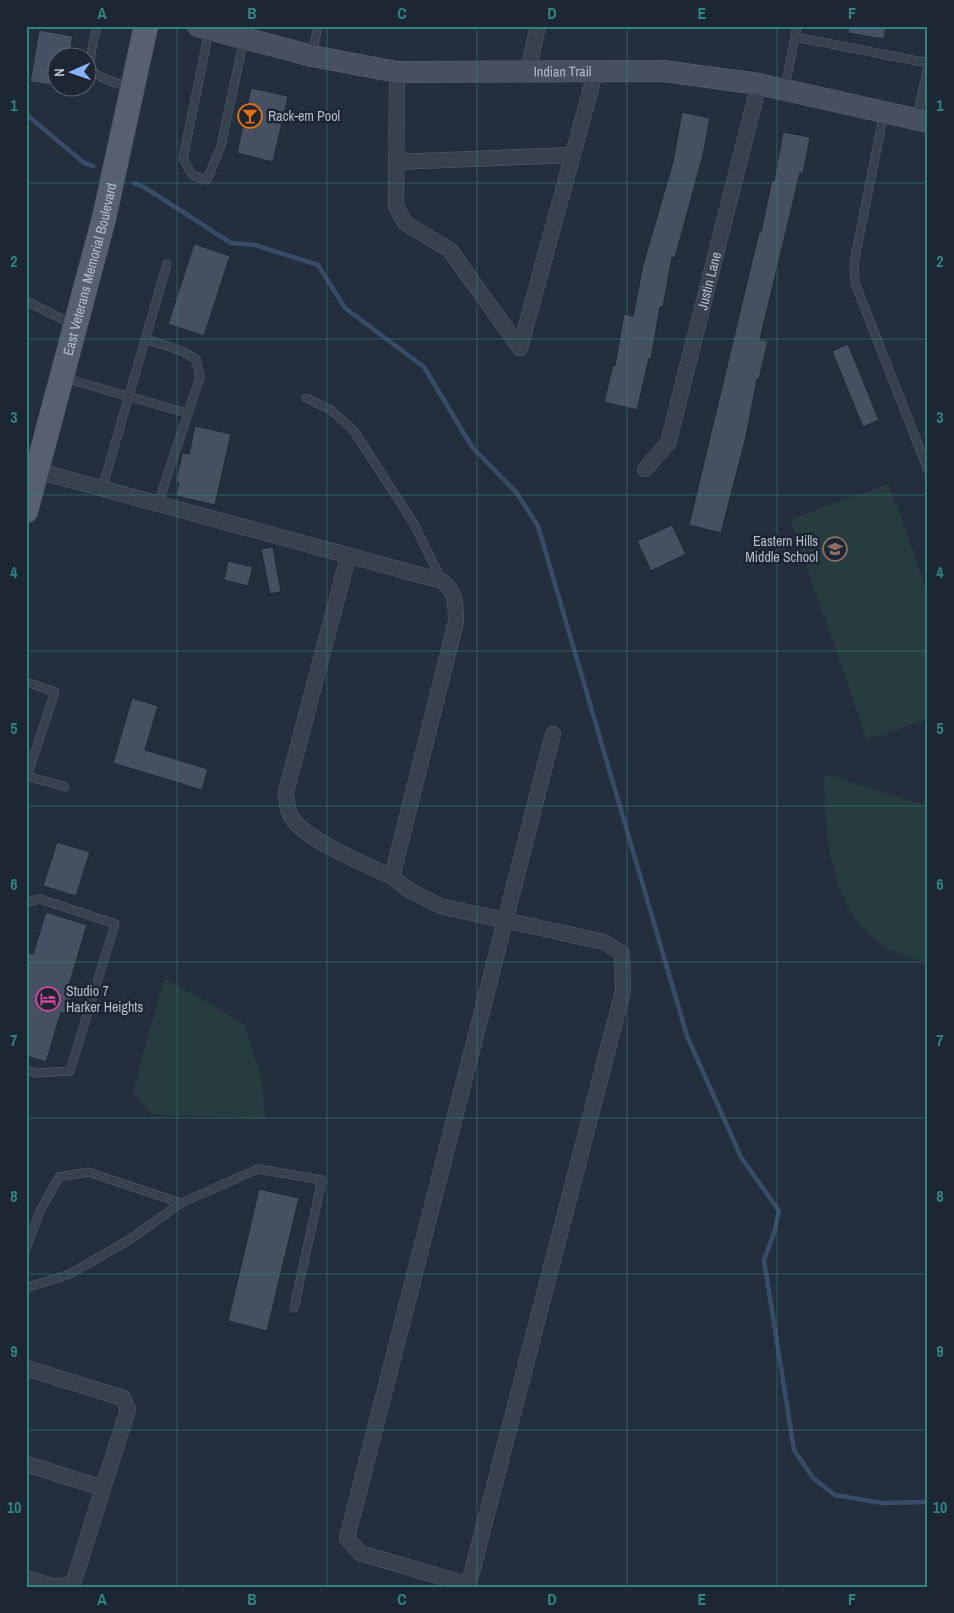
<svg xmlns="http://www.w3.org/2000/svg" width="954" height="1613" font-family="'Archivo Narrow',sans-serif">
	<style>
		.green { fill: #263c3f }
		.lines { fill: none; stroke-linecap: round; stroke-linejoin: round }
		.stream { stroke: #394c67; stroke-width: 4.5 }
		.building { fill: #455162; stroke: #1f2835 }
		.lane-casing { stroke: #565f6c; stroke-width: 9 }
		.street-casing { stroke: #565f6c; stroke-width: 16 }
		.secondary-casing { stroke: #565f6c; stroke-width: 22 }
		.primary-casing { stroke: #414a57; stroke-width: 25 }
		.lane { stroke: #38414e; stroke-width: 8 }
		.street { stroke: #38414e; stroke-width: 15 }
		.secondary { stroke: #465061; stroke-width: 21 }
		.primary { stroke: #56606e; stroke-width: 24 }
		.grid { fill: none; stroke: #308480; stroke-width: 1; stroke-opacity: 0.55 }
		.labels { text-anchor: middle; stroke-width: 5; stroke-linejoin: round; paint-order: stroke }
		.street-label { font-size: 14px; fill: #b4bcc9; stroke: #1d2633 }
		.poi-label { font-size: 14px; fill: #b4bcc9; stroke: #1d2633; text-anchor: start }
		.neatline { fill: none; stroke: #308480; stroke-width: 2 }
		.grid-label { font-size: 16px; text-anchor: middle; font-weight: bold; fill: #308480 }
	</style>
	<rect width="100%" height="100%" fill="#242f3e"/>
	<path class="green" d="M889,484L928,594V719L867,740L790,519Z
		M824,774L928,806V962C833,946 825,852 824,774Z
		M164,978L245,1024L262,1082L266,1119L151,1114L133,1091Z"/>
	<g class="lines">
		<path class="stream" d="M26,114L84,163L93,166
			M134,183L144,187L231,243L255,245L318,265L345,308L424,367L472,447L516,492L538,526L687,1036L741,1157L779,1211L774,1233L764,1260L794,1450L813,1478L835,1495L882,1503L928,1502"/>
	</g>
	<path class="building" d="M849,26H886L884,39L848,33Z
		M39,30L73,36L69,58H58V86L30,82Z
		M251,88L288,96L273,162L237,153Z
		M682,112L710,118L703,155L675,258L672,257L663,307H660L651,359L649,358L637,410L604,402L613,365L615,366L624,314L633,316L643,265L673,162Z
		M783,132L810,137L803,174L800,173L760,339L768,341L759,379H757L746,437L721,533L689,525L759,232H761L772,180L774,181Z
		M194,244L230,256L204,336L168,324Z
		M848,344L879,420L863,427L832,351Z
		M195,426L231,434L215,505L176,496L179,483L176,482L182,453L189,454Z
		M672,525L686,554L651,571L637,541Z
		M273,547L281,592L270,594L261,549Z
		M228,561L253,567L248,586L224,580Z
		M132,698L158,706L145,750L208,769L202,790L113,763Z
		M57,842L90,852L76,896L43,886Z
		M46,912L87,925L69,985L74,986L66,1014L61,1012L46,1062L26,1056V961L29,953L33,954Z
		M259,1189L299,1198L267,1331L228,1321Z"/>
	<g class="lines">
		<g class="lane-casing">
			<path id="lane" d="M97,26C87,72 82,73 130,87
				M209,31L183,158L192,175L207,180L221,146L244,39
				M795,37L928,63
				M312,54L318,26
				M785,88L797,26
				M884,113L854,263L855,283L928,470
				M917,117L928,67
				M26,301L72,324
				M146,339L182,351L196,359L200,377L158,504
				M64,378L187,413
				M306,398L331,410L354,431L414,524L442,581
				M102,489L167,264
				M26,682L55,692L26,779
				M27,776L65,787
				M26,902L40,899L115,924L70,1071L37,1073L26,1070
				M181,1203L258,1169L322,1180L294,1308
				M26,1249L41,1209L59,1177L88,1172L181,1203L129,1240L70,1274L26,1288"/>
		</g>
		<g class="street-casing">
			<g id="street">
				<path d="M397,72L396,206L405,223L450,250L520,348L596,70"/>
				<path d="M528,72L538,26"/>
				<path d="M396,162L572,155"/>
				<path id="s1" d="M645,469L668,443L759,84"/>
				<path d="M38,471L442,581C456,592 456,605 456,622L392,877L409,890L440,906L604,942L622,953L623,991L468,1587"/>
				<path d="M348,557L286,792C286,800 287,807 290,815C302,839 367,865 392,877"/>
				<path d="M26,1368L123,1398L128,1409L73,1584L55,1587L26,1578"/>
				<path d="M26,1464L103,1488"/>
				<path d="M469,1585L360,1553L347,1538L553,734"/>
			</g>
		</g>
		<g class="secondary-casing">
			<g id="secondary">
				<path id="s2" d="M198,26L312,56L397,72L663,71L759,84L928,122"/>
			</g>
		</g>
		<g class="primary-casing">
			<g id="primary">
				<path id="s3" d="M26,511L104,218L146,26"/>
			</g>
		</g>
		<use href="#lane" class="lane"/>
		<use href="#street" class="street"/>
		<use href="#secondary" class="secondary"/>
		<use href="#primary" class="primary"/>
	</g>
	<path class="grid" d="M177,26V1587M327,26V1587M477,26V1587M627,26V1587M777,26V1587M26,183H928M26,339H928M26,495H928M26,651H928M26,806H928M26,962H928M26,1118H928M26,1274H928M26,1430H928"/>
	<defs>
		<g id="bar-ring" transform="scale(1.25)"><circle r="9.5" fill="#1d2633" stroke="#e8710a" stroke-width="1.5"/><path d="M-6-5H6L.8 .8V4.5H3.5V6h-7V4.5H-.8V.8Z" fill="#e8710a"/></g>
		<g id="school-ring" transform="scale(1.25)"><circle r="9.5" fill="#1d2633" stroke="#8d6e63" stroke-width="1.5"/><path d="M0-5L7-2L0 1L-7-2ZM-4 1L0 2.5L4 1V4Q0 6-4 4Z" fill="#8d6e63"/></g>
		<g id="hotel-ring" transform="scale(1.25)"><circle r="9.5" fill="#1d2633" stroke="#d1479c" stroke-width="1.5"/><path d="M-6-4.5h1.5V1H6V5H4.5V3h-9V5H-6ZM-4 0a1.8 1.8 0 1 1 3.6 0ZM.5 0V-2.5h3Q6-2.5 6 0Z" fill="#d1479c"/></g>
	</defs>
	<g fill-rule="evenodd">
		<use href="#bar-ring" x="250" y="116"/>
		<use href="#school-ring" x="835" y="549"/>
		<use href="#hotel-ring" x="48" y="999"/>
	</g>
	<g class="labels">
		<g class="street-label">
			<text dy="5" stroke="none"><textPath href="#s2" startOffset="370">Indian Trail</textPath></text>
			<text dy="5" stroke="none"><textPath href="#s3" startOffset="250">East Veterans Memorial Boulevard</textPath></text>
			<text dy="5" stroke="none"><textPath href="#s1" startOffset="202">Justin Lane</textPath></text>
		</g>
		<g class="poi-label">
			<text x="268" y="121">Rack-em Pool</text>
			<text x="818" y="546" text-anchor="end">Eastern Hills<tspan x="818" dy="16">Middle School</tspan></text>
			<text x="66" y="996">Studio 7<tspan x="66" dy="16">Harker Heights</tspan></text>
		</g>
	</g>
	<rect width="954" height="1613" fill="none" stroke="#1d2633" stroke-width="55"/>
	<g transform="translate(72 72) rotate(268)"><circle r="24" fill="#1d2633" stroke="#59626f"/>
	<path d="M0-4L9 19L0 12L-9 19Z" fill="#8ab4f8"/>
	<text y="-8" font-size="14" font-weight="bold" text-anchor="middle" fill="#b4bcc9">N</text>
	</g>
	<rect x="28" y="28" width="898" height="1558" class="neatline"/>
	<g class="grid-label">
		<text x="102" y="19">A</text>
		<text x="252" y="19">B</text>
		<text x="402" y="19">C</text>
		<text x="552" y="19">D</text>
		<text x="702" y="19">E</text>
		<text x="852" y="19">F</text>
		<text x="14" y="111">1</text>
		<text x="940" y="111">1</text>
		<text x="14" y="267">2</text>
		<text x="940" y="267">2</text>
		<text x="14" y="423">3</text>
		<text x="940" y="423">3</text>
		<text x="14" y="578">4</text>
		<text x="940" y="578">4</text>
		<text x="14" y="734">5</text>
		<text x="940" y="734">5</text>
		<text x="14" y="890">6</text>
		<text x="940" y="890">6</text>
		<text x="14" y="1046">7</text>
		<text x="940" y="1046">7</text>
		<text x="14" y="1202">8</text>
		<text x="940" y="1202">8</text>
		<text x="14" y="1357">9</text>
		<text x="940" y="1357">9</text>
		<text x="14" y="1513">10</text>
		<text x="940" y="1513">10</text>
		<text x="102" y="1605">A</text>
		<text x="252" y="1605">B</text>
		<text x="402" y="1605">C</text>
		<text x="552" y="1605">D</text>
		<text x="702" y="1605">E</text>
		<text x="852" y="1605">F</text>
	</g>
</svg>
